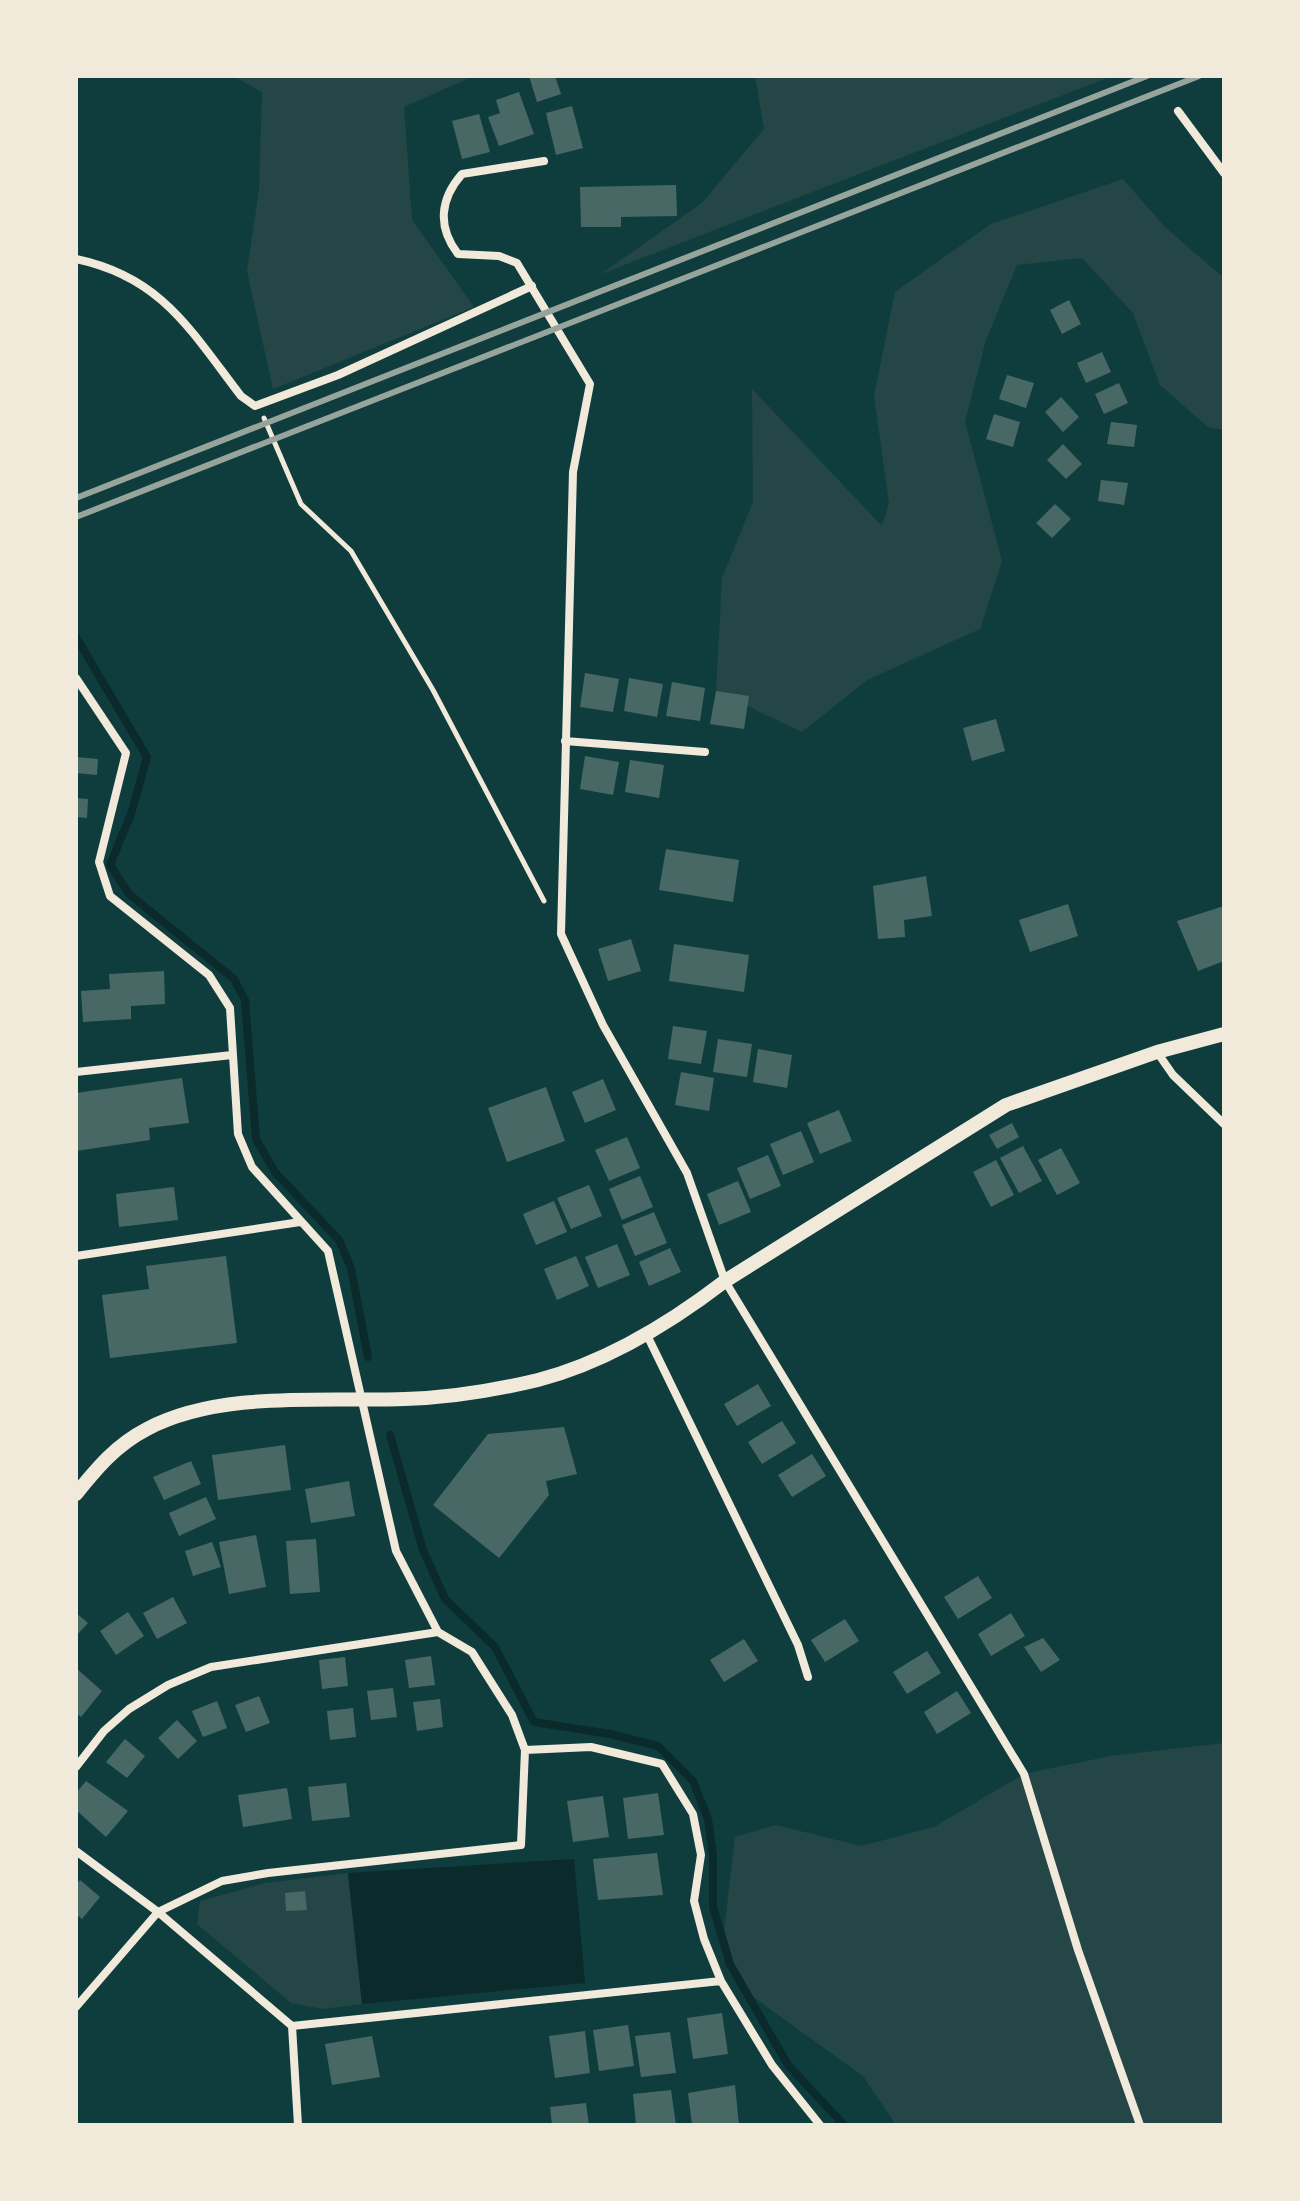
<svg xmlns="http://www.w3.org/2000/svg" width="1300" height="2201" font-family="'PT Serif',serif">
	<style>
		.green { fill: #244646 }
		.water { fill: #0a2a2b }
		.lines { fill: none; stroke-linecap: round; stroke-linejoin: round }
		.stream { stroke: #0a2a2b; stroke-width: 8 }
		.building { fill: #486865 }
		.path { stroke: #f1e9da; stroke-width: 5 }
		.minor { stroke: #f1e9da; stroke-width: 8 }
		.tertiary { stroke: #f1e9da; stroke-width: 14 }
		.rail { stroke: #97a49c; stroke-width: 6 }
	</style>
	<rect width="100%" height="100%" fill="#0f3d3e"/>
	<path class="green" d="M233,76H474L404,107L412,220L474,307L273,389L247,271L259,190L262,92Z
		M755,76H1112L601,274L702,203L764,129Z
		M1123,179L1165,227L1224,278V430L1208,427L1160,385L1133,313L1082,258L1017,265L986,340L965,422L1002,561L980,629L867,680L802,732L716,691L722,578L753,502L752,389L882,526L889,503L874,396L895,292L991,224Z
		M1224,1743V2125H896L863,2076L745,1991L723,1940L735,1837L776,1825L861,1846L934,1827L1024,1774L1110,1756Z
		M348,1873L362,2004L323,2009L291,2003L197,1924L200,1901L265,1883Z"/>
	<path class="water" d="M574,1859L585,1983L362,2004L348,1873Z"/>
	<g class="lines">
		<path class="stream" d="M76,637L147,757L131,814L110,865L129,894L234,979L245,1000L256,1139L275,1172L339,1240L351,1268L368,1357
			M390,1435L423,1550L445,1599L495,1647L534,1722L610,1734L658,1746L693,1781L708,1819L713,1855V1907L730,1964L788,2065L844,2125"/>
	</g>
	<path class="building" d="M529,76H555L561,94L537,102Z
		M519,92L534,134L499,146L488,117L500,113L496,100Z
		M572,106L583,148L556,155L546,113Z
		M479,114L490,152L462,159L452,121Z
		M676,185L677,216L621,217V227H581L580,187Z
		M1069,300L1081,324L1062,334L1050,310Z
		M1102,352L1111,372L1086,383L1077,363Z
		M1007,375L1034,383L1026,408L999,399Z
		M1119,383L1128,403L1104,414L1095,394Z
		M1061,397L1079,417L1063,432L1045,412Z
		M994,414L1020,422L1013,447L986,439Z
		M1111,422L1137,425L1134,447L1107,444Z
		M1063,444L1082,464L1066,479L1047,460Z
		M1101,480L1128,483L1124,505L1098,501Z
		M1055,504L1071,519L1052,538L1036,523Z
		M585,673L619,679L613,712L580,707Z
		M629,678L663,684L657,717L624,711Z
		M672,682L705,688L700,721L666,716Z
		M716,691L749,696L744,729L710,724Z
		M996,719L1005,751L972,761L963,728Z
		M585,756L619,762L613,795L580,789Z
		M76,757L98,759L97,775L76,773Z
		M630,760L664,765L659,798L625,792Z
		M76,798L88,799L87,818L76,817Z
		M666,849L739,860L733,902L659,890Z
		M926,876L932,916L904,920L905,937L878,939L873,886Z
		M1068,904L1078,936L1030,952L1019,920Z
		M1224,906V961L1198,971L1177,921Z
		M631,939L641,971L608,981L598,949Z
		M674,944L749,955L744,992L669,981Z
		M164,971L165,1004L131,1006V1019L83,1022L81,991L110,989L109,974Z
		M673,1026L707,1031L701,1064L668,1059Z
		M718,1039L752,1044L747,1077L713,1072Z
		M758,1049L792,1055L787,1088L753,1082Z
		M681,1072L714,1078L709,1111L675,1105Z
		M182,1078L189,1123L149,1128L150,1140L76,1151V1093Z
		M603,1079L616,1110L585,1123L572,1092Z
		M546,1087L565,1141L507,1162L488,1108Z
		M839,1110L852,1141L820,1154L807,1123Z
		M1012,1123L1019,1137L997,1149L989,1135Z
		M801,1131L814,1162L783,1175L770,1144Z
		M627,1137L640,1168L609,1181L595,1150Z
		M1023,1146L1042,1181L1019,1193L1000,1158Z
		M1061,1148L1080,1183L1057,1195L1038,1160Z
		M768,1155L781,1186L750,1199L737,1168Z
		M996,1160L1014,1195L991,1207L973,1172Z
		M640,1176L653,1207L622,1220L609,1189Z
		M738,1181L751,1212L719,1225L707,1194Z
		M589,1185L602,1216L571,1229L557,1198Z
		M174,1187L178,1220L119,1227L116,1194Z
		M554,1201L567,1232L536,1245L523,1214Z
		M654,1212L667,1243L635,1256L622,1225Z
		M617,1244L630,1275L598,1288L585,1257Z
		M670,1248L681,1272L649,1286L639,1262Z
		M226,1256L237,1343L110,1358L102,1295L149,1289L146,1266Z
		M576,1256L589,1286L557,1300L544,1269Z
		M758,1384L771,1406L737,1426L724,1404Z
		M782,1421L796,1443L762,1464L748,1442Z
		M564,1427L577,1474L546,1481L549,1495L499,1558L433,1505L488,1434Z
		M285,1445L291,1490L218,1500L212,1455Z
		M812,1454L826,1476L792,1497L778,1475Z
		M191,1461L201,1484L164,1500L153,1477Z
		M349,1481L355,1516L311,1523L305,1489Z
		M206,1497L216,1519L179,1536L169,1513Z
		M256,1535L266,1587L229,1594L219,1542Z
		M316,1539L320,1592L290,1594L286,1541Z
		M212,1542L221,1567L193,1576L185,1551Z
		M978,1576L992,1598L958,1619L944,1597Z
		M173,1597L187,1623L157,1639L143,1613Z
		M128,1612L144,1636L116,1655L100,1631Z
		M76,1613L88,1623L76,1636Z
		M1011,1613L1025,1636L991,1656L978,1634Z
		M845,1619L859,1641L825,1662L811,1640Z
		M1043,1638L1060,1660L1041,1672L1024,1647Z
		M744,1639L758,1661L724,1682L710,1660Z
		M927,1651L941,1673L907,1694L893,1672Z
		M431,1656L435,1685L409,1688L405,1660Z
		M345,1657L348,1686L322,1689L319,1660Z
		M76,1668L102,1691L81,1717L76,1713Z
		M393,1688L397,1717L371,1720L367,1691Z
		M957,1691L971,1713L937,1734L924,1712Z
		M259,1696L270,1723L246,1732L235,1705Z
		M440,1699L443,1727L417,1731L413,1702Z
		M217,1701L227,1728L203,1737L192,1711Z
		M353,1708L356,1737L330,1740L327,1711Z
		M177,1720L197,1741L178,1759L158,1738Z
		M125,1739L145,1756L127,1778L106,1762Z
		M86,1781L128,1811L106,1837L76,1810V1793Z
		M346,1783L350,1817L312,1821L308,1787Z
		M287,1788L292,1819L243,1827L238,1795Z
		M658,1793L664,1835L628,1839L623,1798Z
		M603,1796L609,1837L573,1842L567,1801Z
		M657,1853L663,1895L598,1900L593,1859Z
		M80,1880L100,1897L82,1919L76,1914V1885Z
		M305,1891L307,1910L286,1911L285,1893Z
		M722,2013L728,2054L693,2059L687,2018Z
		M628,2025L634,2066L599,2071L593,2030Z
		M585,2031L590,2073L555,2078L549,2036Z
		M670,2032L676,2073L641,2077L635,2036Z
		M372,2036L380,2077L332,2085L325,2044Z
		M735,2085L739,2125H692L688,2093Z
		M671,2090L676,2125H636L633,2094Z
		M586,2103L589,2125H552L550,2107Z"/>
	<g class="lines">
		<path class="path" d="M264,418L301,504L351,551L433,690L544,901"/>
		<path class="minor" d="M1178,111L1224,173
			M544,161L462,174C440,199 437,227 458,254L499,256L517,263L590,384L573,472L561,934L603,1025L687,1173L725,1281L1024,1774L1078,1950L1140,2125
			M76,259C162,277 191,331 241,396L255,406L338,375L532,286
			M76,678L126,753L99,862L110,896L209,975L230,1008L238,1134L252,1167L328,1251L396,1551L438,1632L472,1652L512,1715L525,1750L521,1845L268,1873L222,1881L158,1912L76,2007
			M565,741L705,752
			M1157,1052L1173,1075L1224,1124
			M76,1072L232,1055
			M76,1256L300,1222
			M646,1333L798,1645L808,1677
			M525,1750L591,1747L662,1764L693,1814L701,1855L694,1901L704,1939L721,1981L772,2065L820,2125
			M76,1767L104,1731L129,1709L168,1685L211,1667L438,1632
			M76,1851L158,1912L292,2026L298,2125
			M292,2026L721,1981"/>
		<path class="tertiary" d="M76,1494C97,1468 116,1445 147,1429C220,1390 325,1402 405,1399C448,1398 496,1390 538,1380C607,1362 669,1324 725,1281L1006,1105L1157,1052L1224,1034"/>
		<path class="rail" d="M76,498L1147,76
			M76,517L1199,76"/>
	</g>
	<rect width="1300" height="2201" fill="none" stroke="#f1e9da" stroke-width="156"/>
</svg>
